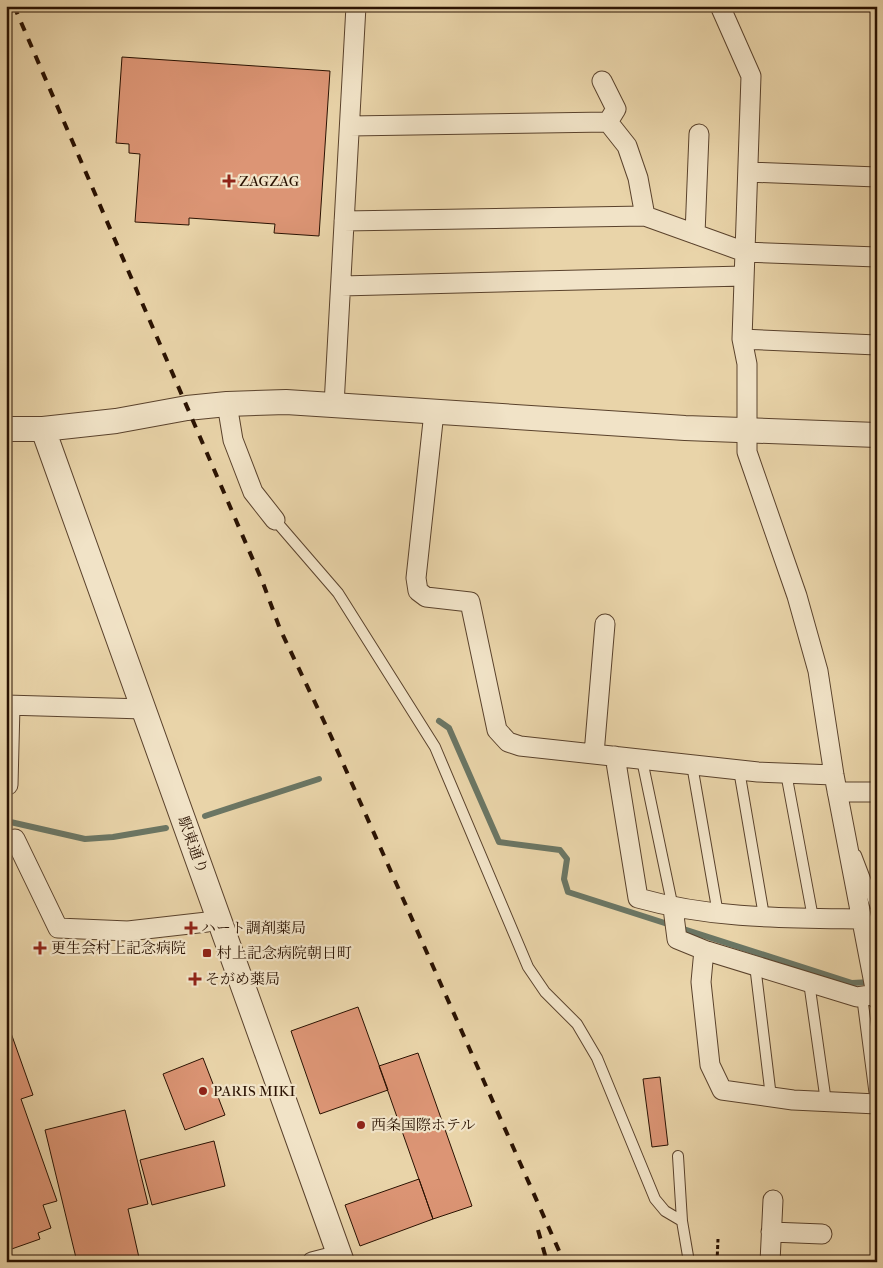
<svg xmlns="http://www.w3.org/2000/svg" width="883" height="1268" font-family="'IM FELL French Canon','Noto Serif JP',serif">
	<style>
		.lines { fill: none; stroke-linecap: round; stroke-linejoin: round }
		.stream { stroke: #6b7664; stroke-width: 6 }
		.building { fill: #dc9575; stroke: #2a1202 }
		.service-casing { stroke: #5a422c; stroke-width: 12 }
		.minor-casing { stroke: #5a422c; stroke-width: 21 }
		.tertiary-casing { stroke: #5a422c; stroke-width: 26 }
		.path { stroke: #2a1202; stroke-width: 3; stroke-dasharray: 4 2.5; stroke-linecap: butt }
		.service { stroke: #f1e3c7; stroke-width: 10 }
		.minor { stroke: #f1e3c7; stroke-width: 19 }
		.tertiary { stroke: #f1e3c7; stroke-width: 24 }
		.rail { stroke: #2a1202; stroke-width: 4; stroke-dasharray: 9 9; stroke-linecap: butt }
		.poi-dot { fill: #8f2418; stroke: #f1e3c7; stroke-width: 2 }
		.labels { text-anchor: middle; stroke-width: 4.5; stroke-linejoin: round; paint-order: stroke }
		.poi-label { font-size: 15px; fill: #2a1202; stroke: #f1e3c7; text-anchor: start }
		.street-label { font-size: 15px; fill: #2a1202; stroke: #f1e3c7 }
	</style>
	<rect width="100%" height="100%" fill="#e9d4a9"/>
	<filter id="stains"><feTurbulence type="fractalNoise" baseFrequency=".004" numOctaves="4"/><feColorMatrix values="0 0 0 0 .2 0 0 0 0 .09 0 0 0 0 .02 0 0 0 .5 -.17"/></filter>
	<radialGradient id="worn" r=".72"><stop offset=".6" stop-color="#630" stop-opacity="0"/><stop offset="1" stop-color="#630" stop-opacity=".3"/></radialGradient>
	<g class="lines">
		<path class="stream" d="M439,721L449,728L499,842L560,850L567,859L564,879L568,892L852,983L871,982
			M205,816L319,779
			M6,821L85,839L113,837L166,828"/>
	</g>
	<path class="building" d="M122,57L330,71L319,236L274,233L275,224L189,218V225L135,222L140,154L129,153V144L116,143Z
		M358,1007L388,1090L320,1114L291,1031Z
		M6,1019L33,1095L21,1099L57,1201L43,1205L51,1228L38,1233L40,1239L6,1251Z
		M418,1053L472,1206L433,1219L379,1066Z
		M203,1058L225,1115L185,1130L163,1074Z
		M660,1077L668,1145L652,1147L643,1079Z
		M125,1110L148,1204L128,1209L140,1262H77L45,1130Z
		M214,1141L225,1186L152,1205L140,1160Z
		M419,1179L433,1219L360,1246L345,1205Z"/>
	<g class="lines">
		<g class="service-casing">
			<path id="service" d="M275,520L338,593L435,747L528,967L545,992L577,1024L597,1058L655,1199L665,1211L682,1221
				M642,760L673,908
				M692,765L718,914
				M739,770L764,916
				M786,773L813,918
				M856,855L877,910
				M755,965L771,1097
				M809,982L826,1102
				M862,996L876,1104
				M678,1156L682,1221L689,1262"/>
		</g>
		<g class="minor-casing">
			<path id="minor" d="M720,6L751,76L742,339L747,364V452L797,596L818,671L834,775L877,999
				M602,81L616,109L608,122L627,146L638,178L645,216
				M350,126L608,122
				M748,172L877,177
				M344,221L645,216L745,252L877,257
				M695,234L699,134
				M341,286L744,276
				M742,339L877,345
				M227,404L233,440L253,492L275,520
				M334,405L356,6
				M434,412L416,578L418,591L426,597L470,602L497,730L508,742L520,746L758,772L834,775
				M6,705L144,709
				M594,754L605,624
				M615,756L638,898C712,919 785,918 862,919
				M8,785L10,706
				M837,792H877
				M15,839L58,928L128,931L207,922L218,917
				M673,908L677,939L704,950L857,997L877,994
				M704,950L701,982L710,1065L722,1090L793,1100L877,1104
				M771,1232L822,1234
				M312,1262L339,1255
				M770,1262L773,1200"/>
		</g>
		<g class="tertiary-casing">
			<path id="tertiary" d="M6,429H43L116,421L187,408L227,404L286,402L685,428L877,435
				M43,429L342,1262"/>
		</g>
		<path class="path" d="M717,1262L718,1239"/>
		<use href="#service" class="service"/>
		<use href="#minor" class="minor"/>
		<use href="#tertiary" class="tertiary"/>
		<path class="rail" d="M14,6L263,583L280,629L330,734L564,1262
			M538,1230L547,1262"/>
	</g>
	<g class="poi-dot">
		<path d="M226.5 173.5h5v5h5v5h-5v5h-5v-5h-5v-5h5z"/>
		<path d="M188.5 920.5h5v5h5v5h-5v5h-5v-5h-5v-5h5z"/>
		<path d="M37.5 940.5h5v5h5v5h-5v5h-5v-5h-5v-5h5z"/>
		<rect x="202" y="948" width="10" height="10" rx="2.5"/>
		<path d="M192.5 971.5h5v5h5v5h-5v5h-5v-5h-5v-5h5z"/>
		<circle cx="203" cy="1091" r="5"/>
		<circle cx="361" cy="1125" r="5"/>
	</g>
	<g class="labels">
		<g class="poi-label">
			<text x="239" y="186">ZAGZAG</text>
			<text x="201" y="933">ハート調剤薬局</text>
			<text x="51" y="953">更生会村上記念病院</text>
			<text x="217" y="958">村上記念病院朝日町</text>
			<text x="205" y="984">そがめ薬局</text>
			<text x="213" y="1096">PARIS MIKI</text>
			<text x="371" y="1130">西条国際ホテル</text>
		</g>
		<g class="street-label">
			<text transform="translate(193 845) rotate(70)" y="5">駅東通り</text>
		</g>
	</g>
	<rect width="883" height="1268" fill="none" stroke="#e9d4a9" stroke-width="25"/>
	<rect x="8" y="8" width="868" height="1253" fill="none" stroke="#2a1202" stroke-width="2.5"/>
	<rect x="12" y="12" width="858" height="1243" fill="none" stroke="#2a1202"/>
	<rect width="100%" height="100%" filter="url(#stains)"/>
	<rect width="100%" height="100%" fill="url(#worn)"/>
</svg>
